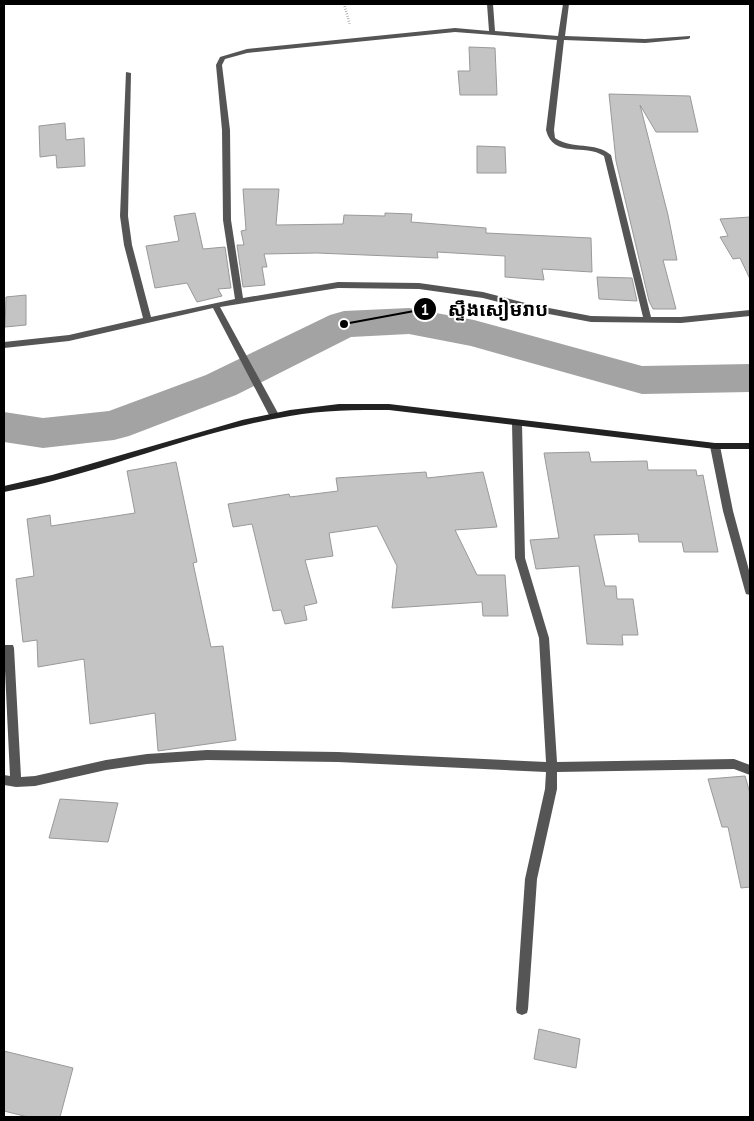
<svg xmlns="http://www.w3.org/2000/svg" width="754" height="1121" font-family="'PT Sans','Noto Sans Khmer',sans-serif">
	<style>
		.lines { fill: none; stroke-linecap: round; stroke-linejoin: round }
		.river { fill: #a3a3a3; fill-rule: evenodd }
		.building { fill: #c4c4c4; stroke: #999 }
		.path { stroke: #777; stroke-width: 2.5; stroke-dasharray: 0.5 2; stroke-linecap: butt }
		.street { fill: #555; fill-rule: evenodd }
		.secondary { fill: #222; fill-rule: evenodd }
		.leader { fill: none; stroke: #000; stroke-width: 2 }
		.callout-dot { fill: #000; stroke: #fff; stroke-width: 2 }
		.mark-label { font-size: 15px; text-anchor: middle; font-weight: bold; fill: #fff }
		.callout-label { font-size: 19px; text-anchor: middle; font-weight: bold; fill: #000; stroke: #fff; stroke-width: 4; stroke-linejoin: round; paint-order: stroke }
	</style>
	<rect width="100%" height="100%" fill="#fff"/>
	<g class="lines">
		<path class="river" d="M409,308L474,320L642,366L750,364V392L642,394L471,346L409,334L351,337L236,395L129,436L114,440L43,448L4,442V412L43,418L109,411L206,375L330,315L344,311Z"/>
	</g>
	<path class="building" d="M469,47L495,48L497,95H460L458,71H470Z
		M609,94L690,96L698,132H656L640,105L668,215L677,260H663L676,309H653L649,301L616,161Z
		M65,123L66,140L84,138L85,166L57,168L56,155L40,157L39,126Z
		M477,146L505,147L506,173H477Z
		M243,189H279L276,225L343,224L344,215L385,216V213L412,214L411,222L486,228V233L591,238L592,272L542,269L544,280L505,277V256L437,252L438,258L317,253L264,254L267,267H262L265,285L243,287L237,245H244L241,231L246,230Z
		M195,213L203,249L225,247L231,288L218,289L222,296L197,302L187,283L155,288L146,246L179,241L174,216Z
		M750,217V279L740,258L733,259L720,237L728,236L720,219Z
		M597,277L632,278L637,301L599,299Z
		M26,295V325L5,327L6,297Z
		M589,452L591,462L647,461L648,470H696L697,476L703,475L718,552H684L682,542H639L638,534L594,535L605,586H616L617,599H633L638,635H622L623,645L587,644L579,566L536,569L530,540L559,538L544,453Z
		M176,462L197,562L193,563L211,647L223,646L236,740L158,751L155,713L90,724L84,659L38,667L37,640L23,642L16,579L34,576L27,519L50,515L51,526L135,513L127,471Z
		M426,472L427,478L483,472L497,527L455,530L477,575H505L508,616H483L482,602L392,608L397,566L377,526L329,533L333,556L305,560L317,603L304,606L307,620L285,624L281,610L273,611L252,524L233,527L228,504L289,494L290,497L338,491L336,478Z
		M745,776L750,793V887L741,888L728,827H722L708,779Z
		M60,799L118,803L108,842L49,838Z
		M539,1029L580,1039L576,1068L534,1059Z
		M4,1051L73,1068L60,1117H28L4,1111Z"/>
	<g class="lines">
		<path class="path" d="M344,4L350,25"/>
		<path class="street" d="M487,4H493L495,31L558,36L563,4H569L565,36L645,39L690,36V38L688,39L645,43L564,40L554,130L555,138C572,150 595,141 611,155L651,317H681L750,310V316L681,323L591,322L533,311L483,298L419,289L338,288L220,307L279,415L274,418L269,415L213,308L69,341L4,348V342L69,335L143,318L124,245L120,216L126,72L131,73L128,216L132,245L151,317L235,299L223,220L222,130L216,65L220,57L247,49L455,28L489,31ZM455,32L557,40L546,130C553,159 585,143 604,156L643,317L591,316L533,305L483,292L419,283L338,282L243,298L231,220L230,130L222,65L225,59L247,53Z
			M517,420L522,423L525,558L549,638L557,762L734,759L750,765V775L734,769L557,772V789L537,879L528,1009L527,1013L522,1015L517,1013L516,1009L525,879L545,789L546,772L338,762L207,760L147,764L106,770L35,786L16,787L4,785V775L10,776L4,649L5,645H13L14,648L21,777L35,776L106,760L147,754L207,750L338,752L546,762L539,638L515,558L512,423Z
			M715,443L720,446L733,511L750,574V595L746,594L745,591L723,511L710,446Z"/>
		<path class="secondary" d="M339,404H389L715,443H750V449H715L389,410C356,410 323,410 290,416C192,432 101,474 4,492V486L52,475L242,420L290,410Z"/>
	</g>
	<path class="leader" d="M344 324L425 309"/>
	<g class="callout-dot">
		<circle cx="344" cy="324" r="5"/>
		<circle cx="425" cy="309" r="12"/>
	</g>
	<g class="mark-label">
		<text x="425" y="315">1</text>
	</g>
	<g class="callout-label">
		<text x="498" y="316">ស្ទឹងសៀមរាប</text>
	</g>
	<rect width="754" height="1121" fill="none" stroke="#000000" stroke-width="10"/>
</svg>
